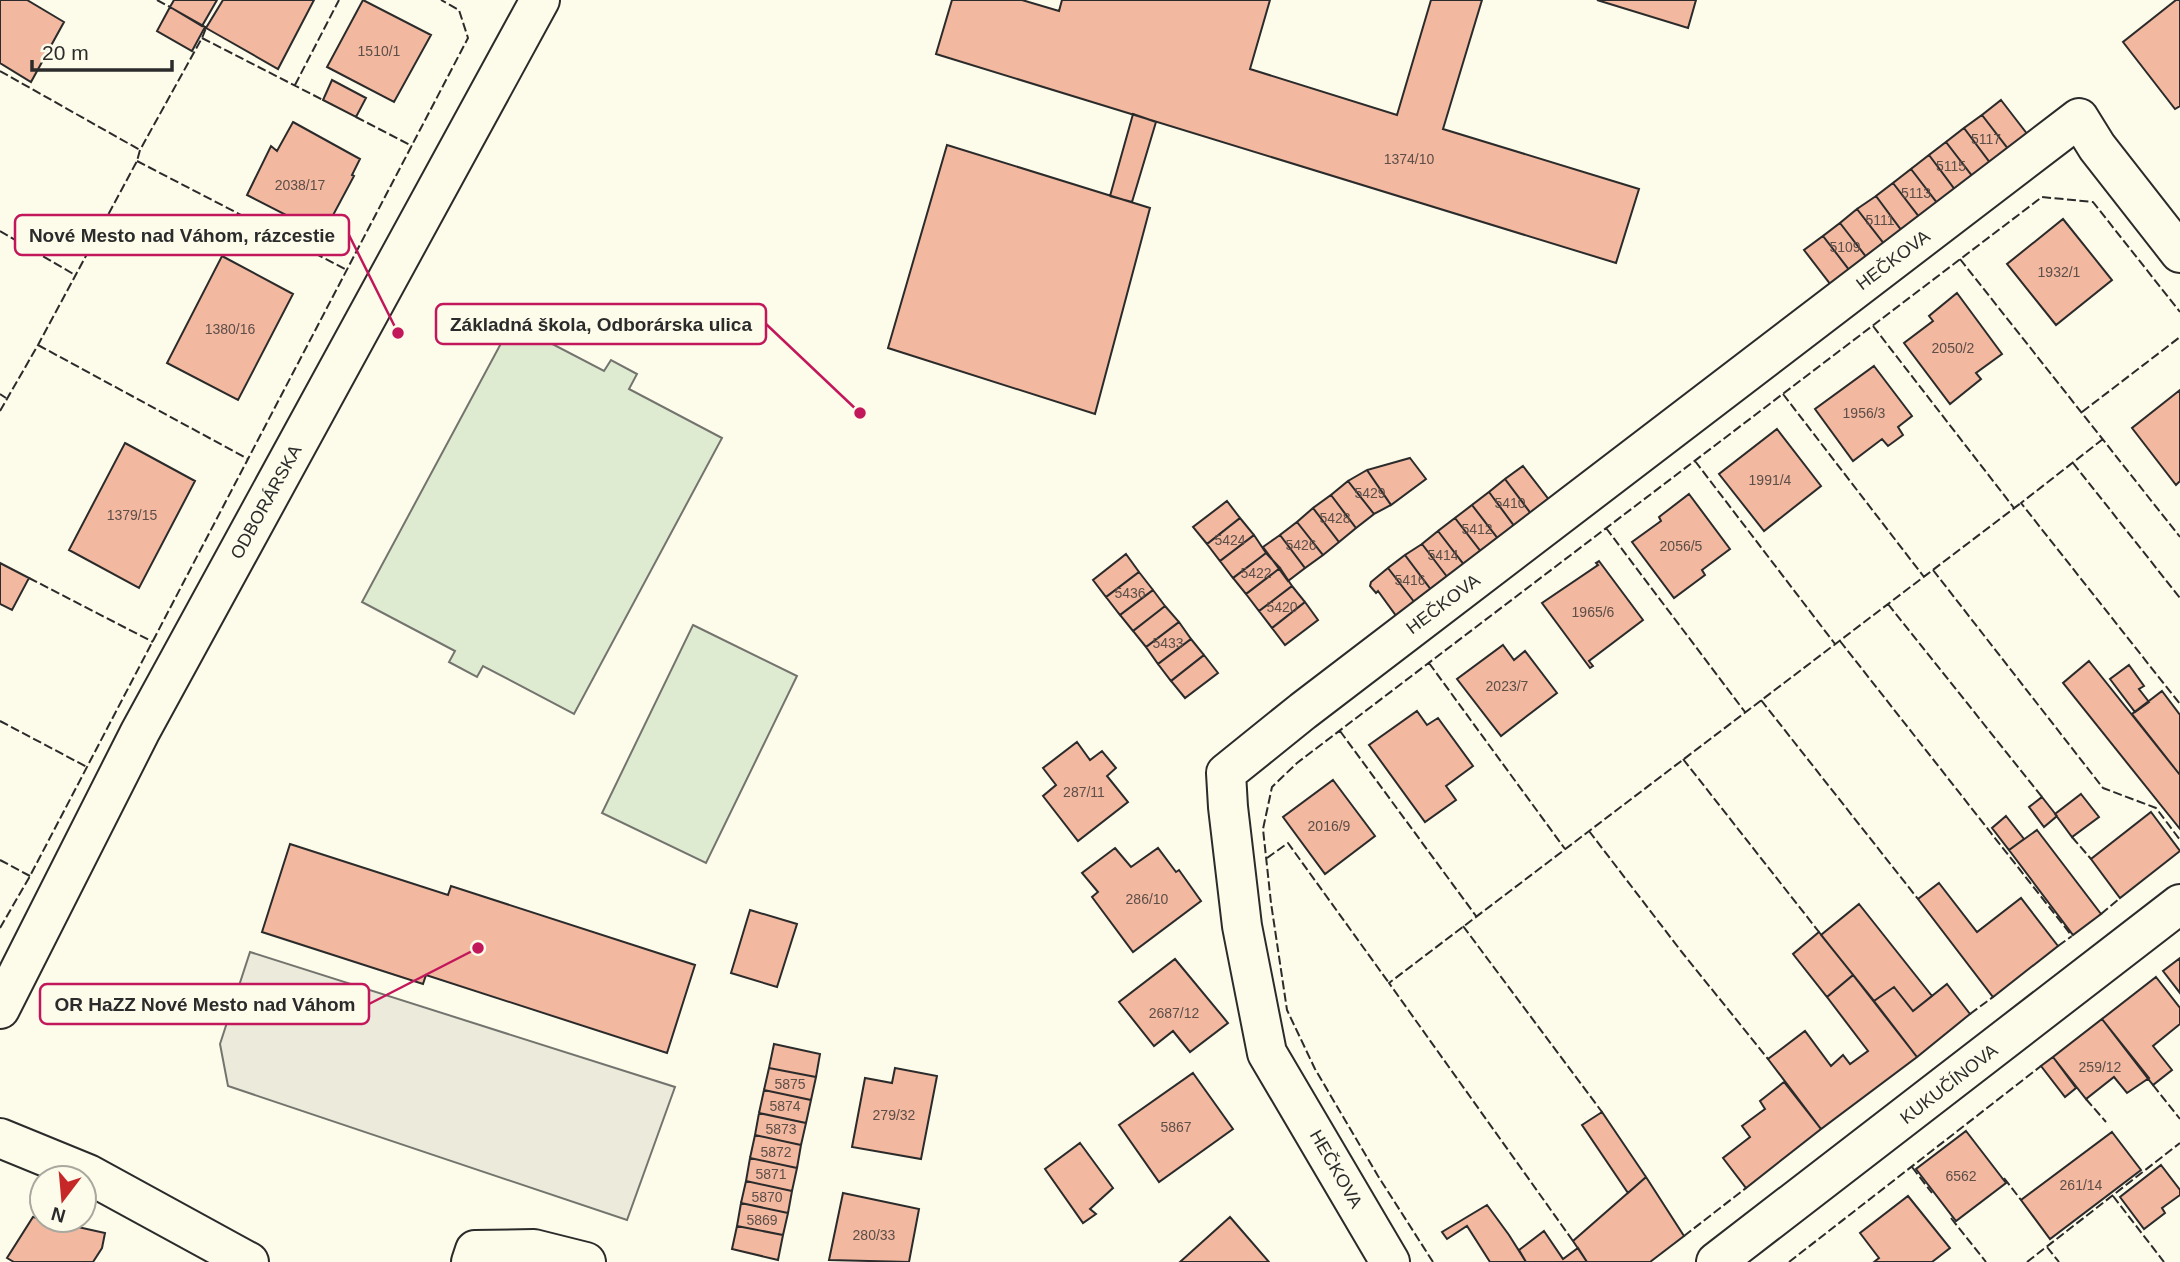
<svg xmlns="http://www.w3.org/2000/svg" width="2180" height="1262" font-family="Arial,sans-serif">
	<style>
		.green { fill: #deebd1; stroke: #74746e; stroke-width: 2 }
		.parking { fill: #eceadb; stroke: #74746e; stroke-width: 2 }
		.building { fill: #f2b8a0; stroke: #2b2b2b; stroke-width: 2 }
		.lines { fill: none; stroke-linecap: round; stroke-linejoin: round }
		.minor-casing { stroke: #2b2b2b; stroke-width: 42 }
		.major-casing { stroke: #2b2b2b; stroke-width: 42 }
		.minor { stroke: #fdfbea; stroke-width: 38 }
		.major { stroke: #fdfbea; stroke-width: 38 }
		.fence { stroke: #2b2b2b; stroke-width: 2; stroke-dasharray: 9 3.5; stroke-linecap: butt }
		.labels { text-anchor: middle; stroke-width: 5; stroke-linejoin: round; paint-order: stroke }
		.number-label { font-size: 14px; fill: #5d4e48 }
		.street-label { font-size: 18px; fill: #2b2b2b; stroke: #fdfbea }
		.leader { fill: none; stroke: #c2185b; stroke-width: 2.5 }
		.callout-dot { fill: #c2185b; stroke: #fdfbea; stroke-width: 2.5 }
		.callout { fill: #fdfbea; stroke: #c2185b; stroke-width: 2.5 }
		.callout-label { font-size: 19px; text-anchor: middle; font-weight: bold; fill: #2b2b2b }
	</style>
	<rect width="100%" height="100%" fill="#fdfbea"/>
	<path class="green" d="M512,323L604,371L611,360L637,374L629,389L722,438L574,714L483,666L477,677L449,662L455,651L362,602Z
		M693,625L797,676L706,863L602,813Z"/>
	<path class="parking" d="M250,952L675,1087L627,1220L228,1086L220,1044Z"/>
	<path class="building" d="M0,0H27L64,22L31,82L0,63Z
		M174,0H217L202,26L170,7Z
		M223,0H314L278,69L206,28Z
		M363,0L431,35L394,102L327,67Z
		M952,0H1022L1059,11L1062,0H1270L1250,69L1397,115L1431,0H1482L1443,129L1639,189L1616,263L936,54Z
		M1597,0H1696L1688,28Z
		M2176,0H2180V106L2175,109L2123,42Z
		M170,7L205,27L192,51L157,31Z
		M332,80L366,98L356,117L323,100Z
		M2001,100L2028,135L2009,150L1982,115Z
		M1133,114L1156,122L1132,202L1110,196Z
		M1982,115L2009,150L1991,164L1964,128Z
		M293,122L360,159L352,175L354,176L323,234L247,195L271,146L277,151Z
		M1964,128L1991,164L1973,177L1946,142Z
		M1946,142L1973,177L1956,191L1929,155Z
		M947,145L1150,208L1095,414L888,348Z
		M1929,155L1956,191L1938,204L1911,169Z
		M1911,169L1938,204L1920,218L1893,183Z
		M1893,183L1920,218L1902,231L1876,196Z
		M1876,196L1902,231L1885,245L1857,209Z
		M1857,209L1885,245L1867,258L1840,223Z
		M2063,219L2112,280L2056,325L2007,264Z
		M1840,223L1867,258L1850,271L1823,236Z
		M1823,236L1850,271L1831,285L1804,250Z
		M222,256L293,294L238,400L167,363Z
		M1957,293L2002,354L1976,373L1981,379L1950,404L1904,343L1933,321L1929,316Z
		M1874,366L1912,416L1898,427L1903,435L1888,446L1882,439L1853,461L1815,409Z
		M2180,390V481L2176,485L2132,428Z
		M1777,429L1821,486L1764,531L1719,474Z
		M125,443L195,481L139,588L69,550Z
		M1410,458L1426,479L1391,505L1367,470Z
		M1523,466L1550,501L1532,515L1505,479Z
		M1367,470L1391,505L1374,514L1348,481Z
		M1505,479L1532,515L1515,527L1489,492Z
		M1348,481L1374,514L1356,528L1331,495Z
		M1489,492L1515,527L1499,540L1472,505Z
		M1689,494L1730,549L1702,570L1705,575L1674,598L1632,542L1661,521L1659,517Z
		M1331,495L1356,528L1339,542L1313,508Z
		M1227,501L1240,518L1207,544L1193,527Z
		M1472,505L1499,540L1482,553L1455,518Z
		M1313,508L1339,542L1323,555L1297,522Z
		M1240,518L1254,535L1220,561L1207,544Z
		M1455,518L1482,553L1465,566L1438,531Z
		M1297,522L1323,555L1305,568L1280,535Z
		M1438,531L1465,566L1448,578L1422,544Z
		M1254,535L1266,553L1233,578L1220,561Z
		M1280,535L1305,568L1288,581L1263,547Z
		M1422,544L1448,578L1432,591L1405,555Z
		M1266,553L1280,568L1246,594L1233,578Z
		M1126,554L1139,572L1106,597L1093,580Z
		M1405,555L1432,591L1415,603L1388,568Z
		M1599,561L1643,620L1589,661L1593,666L1590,668L1542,603L1598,565L1596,563Z
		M0,563L29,578L12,610L0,604Z
		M1280,568L1292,586L1259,611L1246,594Z
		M1388,568L1415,603L1397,617L1378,591L1376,593L1370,586L1371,582Z
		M1139,572L1153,590L1120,615L1106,597Z
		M1292,586L1305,602L1272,628L1259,611Z
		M1153,590L1165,606L1133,631L1120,615Z
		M1305,602L1318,620L1285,645L1272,628Z
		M1165,606L1179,622L1146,647L1133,631Z
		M1179,622L1191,639L1158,664L1146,647Z
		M1191,639L1204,655L1171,681L1158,664Z
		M1503,645L1514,660L1525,651L1557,693L1501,736L1457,679Z
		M1204,655L1218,673L1185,698L1171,681Z
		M2089,661L2180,775V829L2063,683Z
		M2129,665L2144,686L2139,689L2149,702L2135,712L2110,679Z
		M2162,691L2180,715V775L2132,714Z
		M1417,711L1427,725L1438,718L1473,766L1446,786L1456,800L1425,822L1369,745Z
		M1077,742L1090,760L1102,751L1116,768L1107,776L1128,802L1078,841L1043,796L1056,785L1043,768Z
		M1333,780L1375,836L1325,874L1283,817Z
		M2081,794L2099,817L2072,837L2055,814Z
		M2042,797L2057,816L2044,827L2029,807Z
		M2151,812L2180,851L2120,898L2091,859Z
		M2006,816L2024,839L2009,850L1992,828Z
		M2037,830L2101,914L2073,935L2009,850Z
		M290,844L448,895L451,886L695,965L667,1053L426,975L423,984L262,932Z
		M1115,848L1131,867L1158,848L1176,872L1179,870L1201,901L1133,952L1092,897L1098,892L1082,873Z
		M1939,883L1977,932L2021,898L2058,946L1993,997L1918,899Z
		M1859,904L1932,996L1913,1011L1894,987L1874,1001L1821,935Z
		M750,910L797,924L777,987L731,973Z
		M1819,932L1853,975L1827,997L1793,954Z
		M2180,958V993L2163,971Z
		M1175,959L1228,1023L1190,1052L1173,1031L1154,1046L1119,1002Z
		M1853,975L1917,1057L1821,1129L1768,1059L1805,1031L1831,1066L1843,1055L1850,1064L1868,1051L1827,997Z
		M2156,977L2180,1008V1024L2153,1046L2172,1070L2153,1085L2102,1019Z
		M1947,984L1970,1014L1917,1057L1874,1001L1894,987L1913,1011Z
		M2102,1019L2149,1078L2127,1093L2114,1077L2086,1099L2053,1057Z
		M774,1044L820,1054L816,1077L769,1068Z
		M2053,1057L2076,1088L2065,1097L2041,1066Z
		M769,1068L816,1077L811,1100L764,1090Z
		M895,1068L937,1076L921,1159L852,1147L865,1078L892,1083Z
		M1193,1073L1233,1129L1159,1182L1119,1125Z
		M1784,1082L1821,1129L1746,1188L1723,1158L1750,1137L1742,1126L1765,1109L1760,1101Z
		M764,1090L811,1100L806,1123L759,1113Z
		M1602,1112L1646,1177L1628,1193L1582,1125Z
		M759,1113L806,1123L801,1145L755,1135Z
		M1966,1131L2006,1183L1956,1221L1916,1169Z
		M2112,1132L2141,1170L2050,1239L2021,1200Z
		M755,1135L801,1145L797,1168L750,1158Z
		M1080,1143L1113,1188L1090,1209L1096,1214L1083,1223L1045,1169Z
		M750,1158L797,1168L792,1191L746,1181Z
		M2161,1165L2180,1190V1195L2162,1208L2165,1213L2144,1229L2120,1197Z
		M1646,1177L1684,1236L1650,1262H1587L1573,1241Z
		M746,1181L792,1191L788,1213L741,1203Z
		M843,1193L919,1209L909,1262L829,1260Z
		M1908,1196L1950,1248L1932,1262H1874L1879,1258L1860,1233Z
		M741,1203L788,1213L783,1235L737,1226Z
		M1487,1205L1509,1235L1526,1262H1490L1467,1226L1447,1239L1442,1232Z
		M33,1217L105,1233L102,1248L93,1262H14L7,1258Z
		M1230,1217L1269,1262H1180Z
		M737,1226L783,1235L778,1260L732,1249Z
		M1544,1231L1563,1259L1578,1248L1587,1262H1526L1519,1250Z"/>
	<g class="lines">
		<g class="minor-casing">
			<path id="minor" d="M471,1262L475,1250L534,1249L586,1262
				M1390,1262L1267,1053L1242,926L1228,807L1226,773L1303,711L2079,118L2097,147L2180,253
				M1716,1262L2180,904"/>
		</g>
		<g class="major-casing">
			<path id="major" d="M0,1009L140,732L540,0
				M0,1138L88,1174L249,1262"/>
		</g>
		<use href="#minor" class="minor"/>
		<use href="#major" class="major"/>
		<path class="fence" d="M157,0L170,7
			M202,38L323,100
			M0,71L140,150
			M295,85L339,0
			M356,117L412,146
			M137,161L347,270
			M0,231L75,275
			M1960,259L2180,537
			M1873,326L2014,508
			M38,345L248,459
			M0,394L6,398
			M1783,394L1924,577
			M0,411L38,345L137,161L140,150L202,38L206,28L205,27
			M2082,412L2180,337
			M2103,439L2021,503L2180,704
			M1695,461L1835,644
			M2073,463L2180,598
			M1606,528L1745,712
			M1933,570L2103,788L2156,808L2180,840
			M29,578L153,642
			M1888,604L2042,797
			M1840,641L2072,936
			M1429,663L1565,849
			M1761,700L1918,899
			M0,721L87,767
			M1340,731L1476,916
			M1683,759L1819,932
			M1589,831L1681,951L1768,1059
			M2072,837L2091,859
			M1267,858L1288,843L1389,983
			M0,860L30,876
			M2101,914L2120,898
			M1463,926L1602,1112
			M0,928L30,876L468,38L459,10L441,0
			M2058,946L2072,936
			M1970,1014L1993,997
			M2153,1085L2180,1119
			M2086,1099L2106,1122
			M1912,1167L1932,1193
			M2004,1178L2021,1200
			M2113,1196L2164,1262
			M1951,1218L1986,1262
			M1684,1236L1746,1188
			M1573,1241L1389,983L2021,503
			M2047,1247L2059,1262
			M1433,1262L1378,1176L1315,1069L1287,1010L1271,903L1263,829L1272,787L1297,763L2042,197L2093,202L2180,312
			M1789,1262L2041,1066
			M2027,1262L2180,1143"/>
	</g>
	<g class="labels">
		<g class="number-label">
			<text x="379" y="56">1510/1</text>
			<text x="1986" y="144">5117</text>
			<text x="1409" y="164">1374/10</text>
			<text x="1951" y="171">5115</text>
			<text x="300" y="190">2038/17</text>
			<text x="1916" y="198">5113</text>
			<text x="1880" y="225">5111</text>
			<text x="1845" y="252">5109</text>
			<text x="2059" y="277">1932/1</text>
			<text x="230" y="334">1380/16</text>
			<text x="1953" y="353">2050/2</text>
			<text x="1864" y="418">1956/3</text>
			<text x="1770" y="485">1991/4</text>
			<text x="1370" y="498">5429</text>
			<text x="1510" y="508">5410</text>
			<text x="132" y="520">1379/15</text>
			<text x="1335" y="523">5428</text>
			<text x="1477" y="534">5412</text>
			<text x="1230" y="545">5424</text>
			<text x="1301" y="550">5426</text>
			<text x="1681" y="551">2056/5</text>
			<text x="1443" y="560">5414</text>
			<text x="1256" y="578">5422</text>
			<text x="1410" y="585">5416</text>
			<text x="1130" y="598">5436</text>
			<text x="1282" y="612">5420</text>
			<text x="1593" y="617">1965/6</text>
			<text x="1168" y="648">5433</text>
			<text x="1507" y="691">2023/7</text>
			<text x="1084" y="797">287/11</text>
			<text x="1329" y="831">2016/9</text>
			<text x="1147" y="904">286/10</text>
			<text x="1174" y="1018">2687/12</text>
			<text x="2100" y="1072">259/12</text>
			<text x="790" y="1089">5875</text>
			<text x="785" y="1111">5874</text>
			<text x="894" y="1120">279/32</text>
			<text x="1176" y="1132">5867</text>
			<text x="781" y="1134">5873</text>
			<text x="776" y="1157">5872</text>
			<text x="771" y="1179">5871</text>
			<text x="1961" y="1181">6562</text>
			<text x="2081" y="1190">261/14</text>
			<text x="767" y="1202">5870</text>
			<text x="762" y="1225">5869</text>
			<text x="874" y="1240">280/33</text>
		</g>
		<g class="street-label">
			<text transform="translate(1893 260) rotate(-37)" y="6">HEČKOVA</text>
			<text transform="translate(266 502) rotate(-61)" y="6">ODBORÁRSKA</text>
			<text transform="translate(1443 604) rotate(-37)" y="6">HEČKOVA</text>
			<text transform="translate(1949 1084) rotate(-38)" y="6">KUKUČÍNOVA</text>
			<text transform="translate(1336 1169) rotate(60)" y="6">HEČKOVA</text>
		</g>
	</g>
	<path class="leader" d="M398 333L349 235M860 413L766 324M478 948L369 1004"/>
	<g class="callout-dot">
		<circle cx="398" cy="333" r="7"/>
		<circle cx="860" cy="413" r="7"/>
		<circle cx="478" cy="948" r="7"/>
	</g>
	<g class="callout">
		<rect x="15" y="215" width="334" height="40" rx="7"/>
		<rect x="436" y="304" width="330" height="40" rx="7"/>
		<rect x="40" y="984" width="329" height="40" rx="7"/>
	</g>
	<g class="callout-label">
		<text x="182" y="242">Nové Mesto nad Váhom, rázcestie</text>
		<text x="601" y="331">Základná škola, Odborárska ulica</text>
		<text x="205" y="1011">OR HaZZ Nové Mesto nad Váhom</text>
	</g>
	<g transform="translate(63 1199) rotate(196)"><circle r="33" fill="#fdfbea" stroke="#a9a89e" stroke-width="2"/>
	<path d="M0-5L12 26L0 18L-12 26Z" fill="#c62828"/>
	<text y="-10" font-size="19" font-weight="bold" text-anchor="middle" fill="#2b2b2b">N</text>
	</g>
	<path d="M32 60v10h140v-10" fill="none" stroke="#2b2b2b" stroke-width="3.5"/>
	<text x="42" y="60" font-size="21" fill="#2b2b2b" stroke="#fdfbea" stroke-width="5" paint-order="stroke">20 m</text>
</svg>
